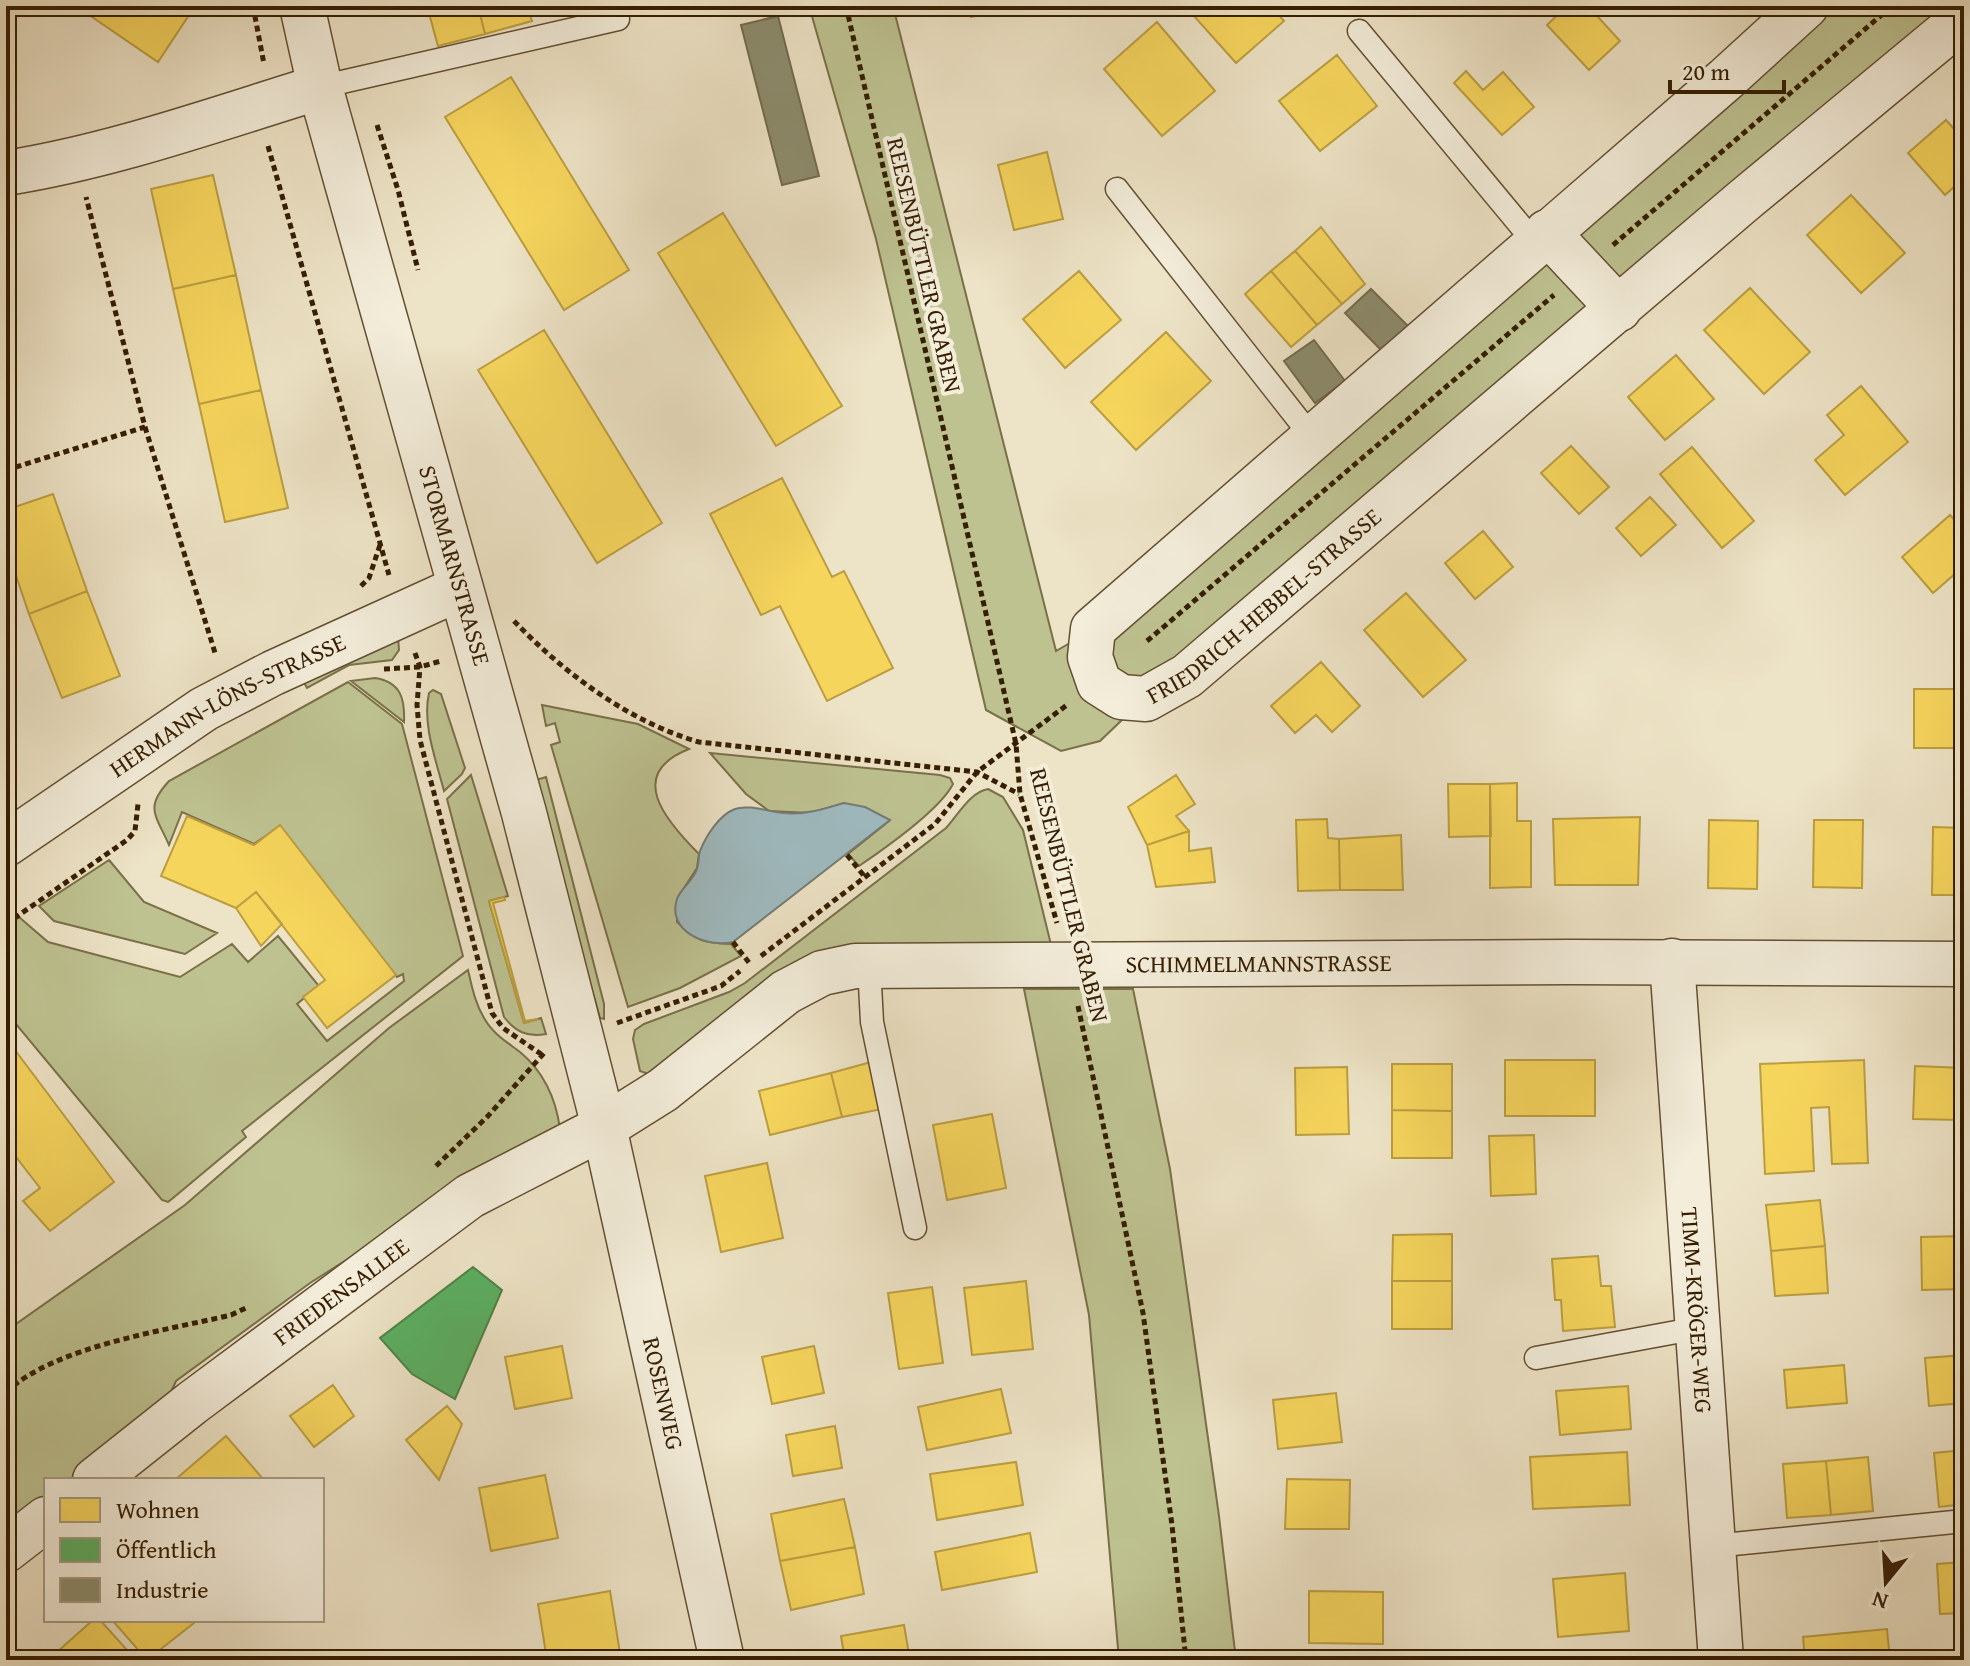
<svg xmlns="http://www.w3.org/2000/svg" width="1970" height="1666" font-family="'Gentium Book Plus',serif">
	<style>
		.green { fill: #bec291; stroke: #7a7048; stroke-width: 2 }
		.water { fill: #9fbbc1; stroke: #757c74; stroke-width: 2 }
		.homes { fill: #f6d55c; stroke: #bc9e40; stroke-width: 2 }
		.public { fill: #5aae61; stroke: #4f8344; stroke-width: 2 }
		.industry { fill: #8c8c6e; stroke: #726b4d; stroke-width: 2 }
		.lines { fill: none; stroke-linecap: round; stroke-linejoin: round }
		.service-casing { stroke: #644f32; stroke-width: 25 }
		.minor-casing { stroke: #644f32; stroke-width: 47 }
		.tertiary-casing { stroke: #644f32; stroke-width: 47 }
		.path { stroke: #361e00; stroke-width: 5; stroke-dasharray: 6 4; stroke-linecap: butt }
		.service { stroke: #f3edda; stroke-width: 22 }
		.minor { stroke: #f3edda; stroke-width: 44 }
		.tertiary { stroke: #f3edda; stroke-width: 44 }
		.labels { text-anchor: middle; stroke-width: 8; stroke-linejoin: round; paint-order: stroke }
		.street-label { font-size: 24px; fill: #361e00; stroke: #f3edda }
	</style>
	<rect width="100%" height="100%" fill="#ede3c6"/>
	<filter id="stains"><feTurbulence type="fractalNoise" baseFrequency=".0025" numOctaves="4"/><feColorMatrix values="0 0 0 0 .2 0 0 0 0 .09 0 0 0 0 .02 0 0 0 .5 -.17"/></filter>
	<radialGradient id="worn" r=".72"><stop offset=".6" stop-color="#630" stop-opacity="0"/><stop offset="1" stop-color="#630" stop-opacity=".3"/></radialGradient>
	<path class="green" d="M809,6H893L1056,651L1139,603L1821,6H1951L1172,672L1100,741L1061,751L986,710L876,239Z
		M398,637L399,650L392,660L349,665L307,688L302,679Z
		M375,678C401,682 405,699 404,722L351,681Z
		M348,682L402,724L463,956L242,1131L246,1137L173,1198L168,1202L162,1200L6,1012V927L19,917L48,942L180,977L232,944L248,962L278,936L319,986L297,1004L327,1041L404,981L403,974L397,977L280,826L254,844L182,812L169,845C156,815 144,808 169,781Z
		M433,690L441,694L465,768L462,774L444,791C436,760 422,724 429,693Z
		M542,705L638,724L689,749C625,774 666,821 699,854L697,868L678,897L677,922C697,941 703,943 731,944L741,956L680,988L628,1007L551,745L560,742L555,723L546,726Z
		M710,753L940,775L950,778L953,784C939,811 884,849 859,866L848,854L889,821L844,803L810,813L769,811L746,794Z
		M471,775L508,896L489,901L524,1023L541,1018L546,1034C527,1038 515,1031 504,1017L447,799Z
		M546,777L604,1004V1019L600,1018L533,781Z
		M988,789L1003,797L1023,830L1053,953L882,957L651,1075L640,1071L633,1039L635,1030L644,1024L729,992L745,983L946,828C958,815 970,792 988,789Z
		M109,860L144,902L217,933L185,954L54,921L39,906Z
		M468,970C472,987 475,1003 484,1018C493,1034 507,1042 520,1052C544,1072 556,1099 560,1129L490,1169L310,1283L176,1381L166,1403L69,1480H46V1498L6,1530V1331L185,1205L389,1028Z
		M1024,989H1133L1170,1169L1219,1516L1236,1660H1119L1089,1315Z"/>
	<path class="water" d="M844,803L865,807L890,820L733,942C708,948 666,932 677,899C681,888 693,881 697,869C699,863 698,857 700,851C706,836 719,815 735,809C748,804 770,812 784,813C805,815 824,809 844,803Z"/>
	<path class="homes" d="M76,6H182L191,12L158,62Z
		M427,6H478L485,34L438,46Z
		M478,6H527L532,21L485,34Z
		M969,6H1022L971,17Z
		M1185,6H1271L1284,21L1236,63Z
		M1567,6H1588L1620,41L1589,70L1547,25Z
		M1157,22L1215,91L1162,136L1104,69Z
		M1337,55L1377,106L1320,151L1279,101Z
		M1466,71L1483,90L1503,72L1534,107L1502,135L1454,83Z
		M511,77L629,270L564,310L445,117Z
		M1946,120L1964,140V178L1945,195L1908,153Z
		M1047,152L1063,219L1014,230L998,165Z
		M213,175L236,275L173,289L151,189Z
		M1851,195L1905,253L1861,293L1807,235Z
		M723,213L842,406L776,446L658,253Z
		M1321,227L1365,284L1342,304L1295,251Z
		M1295,251L1342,304L1317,325L1271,271Z
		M1079,271L1121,320L1065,368L1023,319Z
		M1271,271L1317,325L1291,347L1245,294Z
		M236,275L261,390L199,404L173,289Z
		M1750,288L1810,352L1764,394L1704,330Z
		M544,330L662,523L597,563L478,370Z
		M1166,332L1211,381L1136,450L1091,402Z
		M1676,355L1714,399L1665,440L1628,397Z
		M1861,386L1908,442L1845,495L1815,460L1844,435L1827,415Z
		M261,390L288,508L225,522L199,404Z
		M1571,446L1609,487L1579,514L1541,473Z
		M1692,447L1754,521L1722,548L1660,474Z
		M782,478L832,577L844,571L893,668L827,701L780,606L761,615L710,514Z
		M53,494L87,591L29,614L6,546V510Z
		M1650,497L1676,525L1641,556L1616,528Z
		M1950,515L1964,531V566L1933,593L1902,557Z
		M1483,531L1513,567L1475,599L1445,563Z
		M87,591L120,676L62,698L29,614Z
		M1406,593L1466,660L1423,697L1364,630Z
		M1321,662L1360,706L1332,732L1316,715L1295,733L1271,706Z
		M1914,689H1964V748H1914Z
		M1176,775L1195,804L1176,816L1189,831L1147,845L1128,807Z
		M1517,783V821H1531V887L1490,888V784Z
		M1448,784H1490L1491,836L1449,837Z
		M187,816L254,845L280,825L396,975L327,1028L303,997L325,980L256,892L236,908L161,876Z
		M1640,817L1638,885H1555L1553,819Z
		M1327,819L1328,838L1339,839L1340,890L1298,891L1296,820Z
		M1709,820L1758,821L1757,889L1708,888Z
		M1814,820H1863L1862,888L1813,887Z
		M1933,827L1964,828V895H1932Z
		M1189,831V851L1211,848L1215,882L1156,887L1147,845Z
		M1401,835L1403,890H1340L1339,839Z
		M256,892L282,924L261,946L236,908Z
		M504,897L505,900L493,903L525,1021L538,1019L524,1023L489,901Z
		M6,1038L114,1182L50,1231L23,1201L40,1188L6,1144Z
		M1505,1060H1595V1116H1505Z
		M1864,1060L1868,1163L1832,1164L1829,1107L1811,1108L1814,1171L1765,1174L1760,1064Z
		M871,1062L882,1109L842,1117L831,1073Z
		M1392,1064H1452V1111L1392,1110Z
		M1915,1066L1964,1068L1962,1120L1913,1119Z
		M1347,1067L1349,1134L1296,1135L1295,1068Z
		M831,1073L842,1117L770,1135L759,1091Z
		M1392,1110L1452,1111V1158H1392Z
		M992,1114L1006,1188L947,1200L933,1125Z
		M1534,1135L1536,1194L1491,1196L1489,1136Z
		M767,1163L783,1238L721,1252L705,1176Z
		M1820,1200L1825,1246L1771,1251L1766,1205Z
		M1452,1234V1281H1392L1393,1235Z
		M1964,1236V1289L1922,1290L1921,1237Z
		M1825,1246L1828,1293L1775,1296L1771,1251Z
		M1598,1256L1601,1286H1611L1615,1327L1563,1331L1561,1300H1555L1552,1259Z
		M1026,1281L1033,1349L972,1355L964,1288Z
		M1392,1281H1452V1329H1392Z
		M932,1287L943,1363L899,1369L888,1293Z
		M562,1346L572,1398L515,1409L505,1357Z
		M814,1346L824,1393L772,1404L762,1357Z
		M1964,1355V1403L1929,1406L1925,1358Z
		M1844,1365L1847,1403L1787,1408L1784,1370Z
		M333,1385L354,1416L314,1447L290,1416Z
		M1628,1386L1631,1429L1560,1435L1556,1391Z
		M1001,1389L1011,1433L927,1450L918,1407Z
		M1336,1393L1342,1442L1278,1449L1273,1400Z
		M447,1406L462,1424L439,1480L406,1440Z
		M835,1426L842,1468L793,1476L786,1435Z
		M226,1436L264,1480H177L176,1479Z
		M1964,1450V1504L1939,1507L1934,1453Z
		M1627,1452L1630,1505L1533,1509L1530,1457Z
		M1868,1457L1873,1511L1831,1515L1826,1461Z
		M1826,1461L1831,1515L1787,1518L1783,1464Z
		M1016,1462L1023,1505L937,1520L930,1474Z
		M545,1475L558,1538L491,1551L479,1488Z
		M1287,1479L1350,1480L1349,1529H1285Z
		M844,1499L855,1547L780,1561L771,1514Z
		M1030,1533L1037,1572L942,1590L935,1552Z
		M855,1547L864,1594L791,1610L780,1561Z
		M1964,1562V1613L1940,1614L1937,1564Z
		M1625,1573L1629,1631L1558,1637L1553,1579Z
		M610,1591L620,1653L576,1660H547L538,1604Z
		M1309,1591L1383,1592V1644L1309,1643Z
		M93,1620H100L136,1660H48Z
		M112,1620H191L194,1623L147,1660Z
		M904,1625L910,1660H845L841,1636Z
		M1887,1629L1890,1660H1805L1803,1637Z
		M620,1653L621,1660H576Z"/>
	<path class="public" d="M473,1267L502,1290L455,1399L412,1374L380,1338Z"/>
	<path class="industry" d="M778,16L819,176L782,185L741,25Z
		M1371,289L1408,326L1382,351L1345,313Z
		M1314,340L1345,381L1315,403L1284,361Z"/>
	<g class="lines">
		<g class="service-casing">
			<path id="service" d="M1359,31L1535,243
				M320,87L618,19
				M1117,189L1312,437
				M869,966L872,1022L915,1228
				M1536,1358L1698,1328
				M1713,1546L1964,1521"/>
		</g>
		<g class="minor-casing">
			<g id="minor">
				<path id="s1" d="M1806,6L1726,79L1093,629L1090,657L1099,683L1121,697L1146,699L1187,676L1742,202L1964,18"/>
				<path d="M6,173C113,156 216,119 320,87"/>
				<path d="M1547,232L1619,309"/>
				<path id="s2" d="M6,844L204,709L273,673L460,588"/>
				<path id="s3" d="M1672,961L1721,1660"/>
				<path id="s4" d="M95,1480L192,1403L470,1196L604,1127L663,1090L786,992L822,973L855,966L1571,962L1964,964"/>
				<path d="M6,1550L46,1519"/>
			</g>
		</g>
		<g class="tertiary-casing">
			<g id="tertiary">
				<path id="s5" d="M302,6L320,87L524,813L604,1127L722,1660"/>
			</g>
		</g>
		<path class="path" d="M253,6L264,64
			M846,6L1016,744L1020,794L1057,923
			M377,125L398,190L418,270
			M268,146L389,575
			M1613,245L1892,6
			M145,427L216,656
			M6,470L145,427L86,197
			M361,586L369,578L380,545
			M514,621C564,673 629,722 699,742L977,772L1019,794
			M1147,641L1554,295
			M415,653L420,667L417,705L420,740L492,1013L503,1028L541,1054
			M384,669L420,667L441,661
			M847,855L865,877
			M6,924L127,840L135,831L138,804
			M733,942L750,964
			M761,956L935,824L977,772L1067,705
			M1078,1006L1143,1313L1172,1525L1186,1660
			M617,1023L721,986L740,971
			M436,1166L487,1117L545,1052
			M6,1392C58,1345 164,1331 231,1315L246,1308"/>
		<use href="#service" class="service"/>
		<use href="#minor" class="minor"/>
		<use href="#tertiary" class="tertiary"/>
	</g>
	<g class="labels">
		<g class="street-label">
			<text transform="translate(924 265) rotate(77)" y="8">REESENBÜTTLER GRABEN</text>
			<text dy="8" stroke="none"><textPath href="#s5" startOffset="580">STORMARNSTRASSE</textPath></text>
			<text dy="8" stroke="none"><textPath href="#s1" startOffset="1204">FRIEDRICH-HEBBEL-STRASSE</textPath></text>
			<text dy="8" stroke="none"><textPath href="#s2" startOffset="262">HERMANN-LÖNS-STRASSE</textPath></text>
			<text transform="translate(1069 895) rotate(76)" y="8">REESENBÜTTLER GRABEN</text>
			<text dy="8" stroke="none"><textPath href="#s4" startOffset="1326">SCHIMMELMANNSTRASSE</textPath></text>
			<text dy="8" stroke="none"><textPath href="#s4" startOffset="310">FRIEDENSALLEE</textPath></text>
			<text dy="8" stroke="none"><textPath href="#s3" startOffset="350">TIMM-KRÖGER-WEG</textPath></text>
			<text dy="8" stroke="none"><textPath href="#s5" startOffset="1434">ROSENWEG</textPath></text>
		</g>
	</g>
	<rect width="1970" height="1666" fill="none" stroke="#ede3c6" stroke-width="32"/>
	<rect x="8" y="8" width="1954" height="1650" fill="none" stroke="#361e00" stroke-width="4"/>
	<rect x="16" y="16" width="1938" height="1634" fill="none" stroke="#361e00" stroke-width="2"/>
	<rect x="44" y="1478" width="280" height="144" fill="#f3edda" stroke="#a79a83" stroke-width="2"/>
	<rect x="60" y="1498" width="40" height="24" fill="#f6d55c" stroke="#a79a83" stroke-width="2"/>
	<text x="116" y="1518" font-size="24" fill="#361e00">Wohnen</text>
	<rect x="60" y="1538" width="40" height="24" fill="#5aae61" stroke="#a79a83" stroke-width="2"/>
	<text x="116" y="1558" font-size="24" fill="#361e00">Öffentlich</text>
	<rect x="60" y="1578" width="40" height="24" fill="#8c8c6e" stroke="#a79a83" stroke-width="2"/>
	<text x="116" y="1598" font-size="24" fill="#361e00">Industrie</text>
	<g transform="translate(1886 1582) rotate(198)" stroke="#f3edda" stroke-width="6" paint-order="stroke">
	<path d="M0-6L14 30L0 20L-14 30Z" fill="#361e00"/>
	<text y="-12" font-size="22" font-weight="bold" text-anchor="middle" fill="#361e00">N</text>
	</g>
	<path d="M1670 80v12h114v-12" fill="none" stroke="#361e00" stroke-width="4"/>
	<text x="1682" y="80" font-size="24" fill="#361e00" stroke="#f3edda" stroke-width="6" paint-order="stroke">20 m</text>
	<rect width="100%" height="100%" filter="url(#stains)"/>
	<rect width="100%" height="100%" fill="url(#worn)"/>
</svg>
